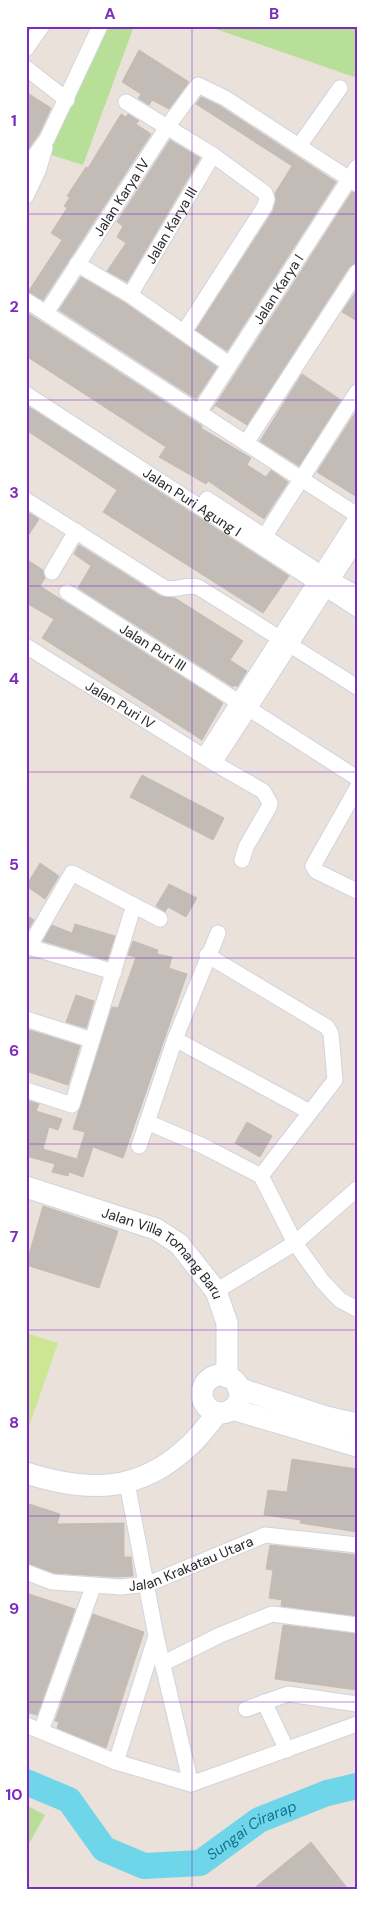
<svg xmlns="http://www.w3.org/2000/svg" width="383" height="1915" font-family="'DM Sans',sans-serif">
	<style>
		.green { fill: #b7df97 }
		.pitch { fill: #cce693 }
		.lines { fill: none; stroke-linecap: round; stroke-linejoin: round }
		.river { stroke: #6fd6e9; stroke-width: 26 }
		.building { fill: #c2bbb6; stroke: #c5bdb4 }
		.street-casing { stroke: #cfd4e1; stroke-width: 17 }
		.secondary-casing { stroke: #cfd4e1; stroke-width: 23 }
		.street { stroke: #fff; stroke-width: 15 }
		.secondary { stroke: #fff; stroke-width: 21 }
		.grid { fill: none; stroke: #7b2cbf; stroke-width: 1; stroke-opacity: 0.55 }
		.labels { text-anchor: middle; stroke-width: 4.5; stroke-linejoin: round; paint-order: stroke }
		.street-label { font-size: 14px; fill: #282828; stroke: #fff }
		.water-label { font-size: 15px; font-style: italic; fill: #127392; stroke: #fff }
		.neatline { fill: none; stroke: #7b2cbf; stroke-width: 2 }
		.grid-label { font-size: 16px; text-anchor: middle; font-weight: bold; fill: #7b2cbf }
	</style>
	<rect width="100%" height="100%" fill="#eae1da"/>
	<path class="green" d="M101,26H134L83,165L42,152Z
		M207,26H357V78Z
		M26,1805L45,1815L26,1849Z"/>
	<path class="pitch" d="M26,1333L58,1343L28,1429H26Z"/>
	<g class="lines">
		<path class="river" id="s1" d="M26,1782L69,1800L104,1849L144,1866L200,1863L259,1820L327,1793L357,1786"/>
	</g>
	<path class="building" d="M139,50L189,82L169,109L152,100L149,105L138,98L141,94L122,82Z
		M26,92L51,108L39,134L26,152Z
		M201,97L220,106L336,182L227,351L196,330L273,211L276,201L275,193L292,166L196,104Z
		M121,114L126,117L128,114L139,121L136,124L151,134L43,300L28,292L62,240L51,233L67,208L64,206L70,197L67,196L86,167L88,168Z
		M170,140L200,158L127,282L107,271L126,243L117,237L123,226L117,222Z
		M352,192L357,193V263L349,267L247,425L215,405L212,410Z
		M81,277L125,303L217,367L196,399L59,310Z
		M357,290V321L342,312Z
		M26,312L202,426L201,428L251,458L247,465L266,477L271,470L288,482L264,519L208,481L206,484L159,457L166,447L26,356Z
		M302,374L341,400L299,466L260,441Z
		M26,405L289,576L263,613L103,512L117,490L26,430Z
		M357,410V497L317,472Z
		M26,511L39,519L26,539Z
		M79,545L160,596L175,598L243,641L230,660L247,671L237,687L235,685L233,687L78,588L91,566L74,554Z
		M26,559L43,570L45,578L40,586L223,703L202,740L42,638L54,619L26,603Z
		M142,775L224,818L213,840L130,797Z
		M40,863L59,876L45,899L26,886Z
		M169,884L197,898L186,917L168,907L165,912L156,906Z
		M26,915L34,920L26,933Z
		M75,924L115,936L107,960L43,941L52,925L72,933Z
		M133,941L158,950L157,954L172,957L169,968L187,974L172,1017L123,1158L93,1147L83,1177L69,1172L68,1176L52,1172L55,1164L26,1156V1100L39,1104L36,1111L62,1119L58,1130L49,1127L43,1149L77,1159L85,1132L73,1129L112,1007L118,1008L136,957L128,955Z
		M76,995L94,1001L86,1028L66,1022Z
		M26,1029L80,1046L68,1085L26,1071Z
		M247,1122L272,1136L260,1157L235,1143Z
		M43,1206L118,1231L99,1288L26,1265Z
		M292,1459L357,1469V1532L300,1523L301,1520L264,1515L268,1490L287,1492Z
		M26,1503L60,1514L57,1524L124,1523V1557H131L133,1576L117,1577L54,1573L26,1563Z
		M270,1545L357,1555V1616L281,1606L282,1600L269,1598L273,1570L266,1569Z
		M26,1593L75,1609L37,1715L26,1712Z
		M93,1614L144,1632L106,1748L57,1728L59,1722L55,1721Z
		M283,1625L357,1634V1690L275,1679Z
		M311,1842L348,1889H253Z"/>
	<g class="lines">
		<g class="street-casing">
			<g id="street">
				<path d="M26,49L42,26"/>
				<path d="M26,68L67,100"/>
				<path d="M126,102L213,155L265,193L267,199L265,206L184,332"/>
				<path d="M299,146L340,88"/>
				<path d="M26,168L47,139L100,26"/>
				<path d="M26,196L38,171L45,148"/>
				<path d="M77,264L130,295L229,364"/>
				<path id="s2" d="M130,295L213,155"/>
				<path d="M27,301L357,515"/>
				<path id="s3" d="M46,313L167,127L198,85L225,98L357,184"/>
				<path id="s4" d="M26,394L357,609"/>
				<path id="s5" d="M199,412L357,167"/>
				<path d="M246,443L357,272"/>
				<path d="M207,499L322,574L357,594"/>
				<path d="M26,500L165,588C176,591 185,584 198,587L357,687"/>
				<path d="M259,545L357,392"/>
				<path d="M52,572L76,531"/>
				<path id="s6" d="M67,592L357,778"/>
				<path id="s7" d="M26,646L214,763L263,791L270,803L269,807L246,847L242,860"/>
				<path d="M204,756L357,517"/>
				<path d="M214,763L357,541"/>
				<path d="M357,788L313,866L316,871L357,891"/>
				<path d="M26,946L114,972"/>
				<path d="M29,947L72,873L160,919"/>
				<path d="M207,955L327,1027L331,1034L335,1080L261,1176"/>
				<path d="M26,1019L92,1040"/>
				<path d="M175,1039L310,1112"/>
				<path d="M26,1090L72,1105L134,905"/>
				<path d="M147,1122L201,1145L261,1176L295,1243L323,1282L340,1300L357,1309"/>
				<path d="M139,1146L175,1039L218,933"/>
				<path d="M216,1291L295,1243L357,1189"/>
				<path d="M127,1483L156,1636L191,1784"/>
				<path id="s8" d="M26,1572L52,1582L121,1587L148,1584L265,1535L357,1545"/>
				<path d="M164,1663L220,1635L272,1614L357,1625"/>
				<path d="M264,1702L287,1750"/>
				<path d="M246,1709L288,1694L357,1704"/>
				<path d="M26,1725L116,1762L191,1784L357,1724"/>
				<path d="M41,1731L93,1587"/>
				<path d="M116,1762L156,1636"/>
			</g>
		</g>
		<g class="secondary-casing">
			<g id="secondary">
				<path id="s9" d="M26,1187L156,1229L179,1244L216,1291L227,1323V1377"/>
				<circle cx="221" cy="1394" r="19"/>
				<path d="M238,1388L326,1417L357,1424"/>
				<path d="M232,1409L357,1446"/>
				<path d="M26,1473C89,1493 140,1493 190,1445C201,1435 209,1423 218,1413"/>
			</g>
		</g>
		<use href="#street" class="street"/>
		<use href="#secondary" class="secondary"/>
	</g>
	<path class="grid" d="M192,26V1889M26,214H357M26,400H357M26,586H357M26,772H357M26,958H357M26,1144H357M26,1330H357M26,1516H357M26,1702H357"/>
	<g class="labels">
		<g class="street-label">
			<text dy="5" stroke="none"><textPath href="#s3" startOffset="138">Jalan Karya IV</textPath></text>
			<text dy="5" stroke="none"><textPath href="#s2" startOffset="81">Jalan Karya III</textPath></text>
			<text dy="5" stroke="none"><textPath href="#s5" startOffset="146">Jalan Karya I</textPath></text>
			<text dy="5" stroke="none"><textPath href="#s4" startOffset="198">Jalan Puri Agung I</textPath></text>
			<text dy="5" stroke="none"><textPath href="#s6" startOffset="102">Jalan Puri III</textPath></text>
			<text dy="5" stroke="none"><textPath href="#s7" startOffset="111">Jalan Puri IV</textPath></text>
			<text dy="5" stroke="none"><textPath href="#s9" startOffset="156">Jalan Villa Tomang Baru</textPath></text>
			<text dy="5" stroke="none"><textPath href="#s8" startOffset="171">Jalan Krakatau Utara</textPath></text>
		</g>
		<g class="water-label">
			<text dy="5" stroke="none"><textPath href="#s1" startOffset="268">Sungai Cirarap</textPath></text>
		</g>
	</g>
	<rect width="383" height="1915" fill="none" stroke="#ffffff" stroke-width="55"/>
	<rect x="28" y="28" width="328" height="1860" class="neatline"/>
	<g class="grid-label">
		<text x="110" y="19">A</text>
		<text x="274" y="19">B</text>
		<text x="14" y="126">1</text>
		<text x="14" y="312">2</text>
		<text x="14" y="498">3</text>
		<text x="14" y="684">4</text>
		<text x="14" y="870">5</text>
		<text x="14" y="1056">6</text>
		<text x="14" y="1242">7</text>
		<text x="14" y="1428">8</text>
		<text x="14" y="1614">9</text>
		<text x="14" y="1800">10</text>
	</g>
</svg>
